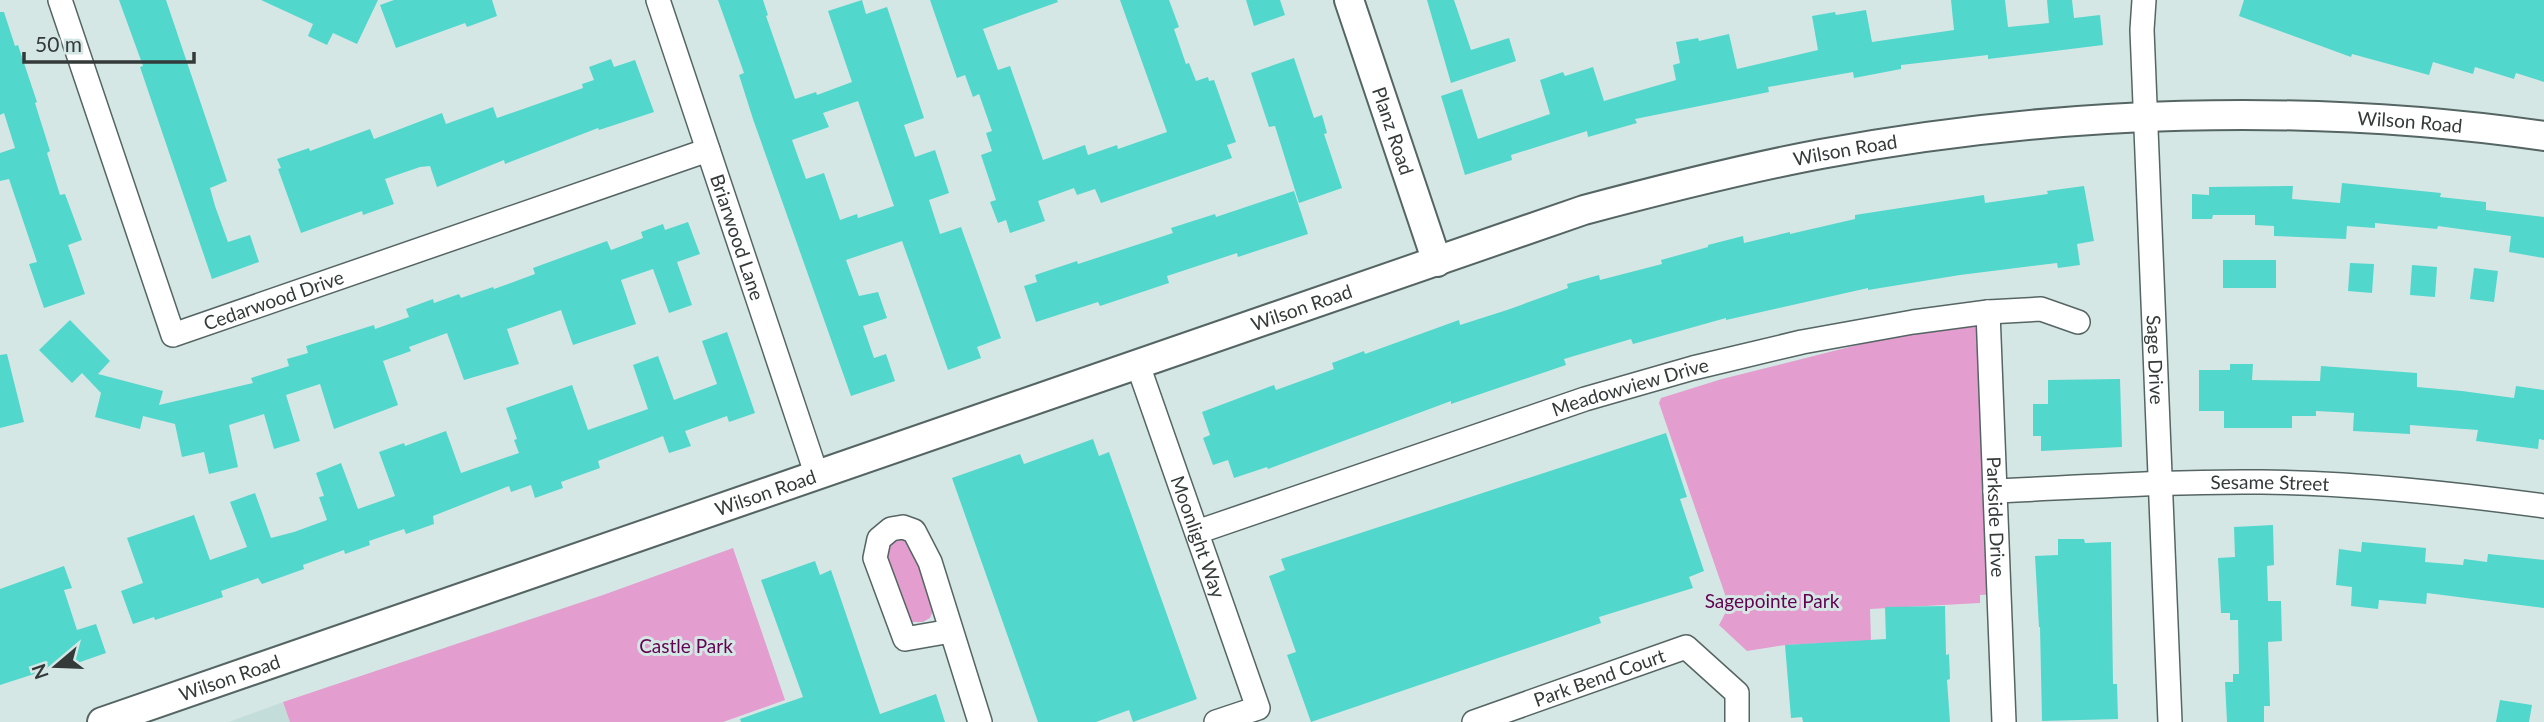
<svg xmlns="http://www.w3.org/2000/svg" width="2544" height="722" font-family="Lato,sans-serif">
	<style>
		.built { fill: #c2ddda }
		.green { fill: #e39dcf }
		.building { fill: #52d7cc; fill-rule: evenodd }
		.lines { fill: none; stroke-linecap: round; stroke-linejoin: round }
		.minor-casing { stroke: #556563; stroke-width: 26 }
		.tertiary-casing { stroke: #556563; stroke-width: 32 }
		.minor { stroke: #fff; stroke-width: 23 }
		.tertiary { stroke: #fff; stroke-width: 28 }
		.labels { text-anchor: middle; stroke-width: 6; stroke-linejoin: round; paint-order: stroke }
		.street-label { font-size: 19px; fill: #333a39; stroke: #d5e7e5 }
		.park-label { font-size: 19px; fill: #620251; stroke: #d5e7e5 }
	</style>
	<rect width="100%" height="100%" fill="#d5e7e5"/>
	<path class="built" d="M283,702L290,722H229Z"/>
	<path class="green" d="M1988,312L1999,594L1980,595V603L1870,609L1871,641L1785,645L1747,651L1719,625L1729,606L1659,403L1661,398L1722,379Z
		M907,533L935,606L930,618L923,622H910L880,553L884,535Z
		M733,548L785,700L723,722H290L283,702L603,595Z"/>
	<path class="building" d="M119,0H166L227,181L210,188L215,206L228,242L250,235L259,262L212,279L140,67L143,66Z
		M261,0H378L357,44L333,33L327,45L308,36L313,24Z
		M394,0H492L497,16L467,27L465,23L396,48L380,5Z
		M718,0H763L768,15L766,16L795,99L816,92L817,95L852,82L828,11L862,0L866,14L887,7L924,118L904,125L915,157L935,150L949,193L929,200L940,234L961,227L1001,338L977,347L981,358L948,370L902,241L846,260L859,296L878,292L887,318L863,326L874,358L886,354L895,381L851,396L753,119L739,75L744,73ZM858,101L894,206L858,218L857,214L840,220L824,173L806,179L792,140L829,127L823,113Z
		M930,0H1057L1058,2L983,29L998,70L1010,66L1043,160L1085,145L1088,155L1117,145L1118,149L1167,132L1120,0H1169L1179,27L1174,29L1186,64L1189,63L1196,81L1208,77L1209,81L1214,80L1236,142L1227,145L1232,158L1101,203L1095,189L1077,195L1074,188L1038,201L1045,221L1010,233L1006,220L998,223L990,202L996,200L981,155L992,151L986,133L992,131L979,94L973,97L965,75L957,78Z
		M1246,0H1280L1285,15L1254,26Z
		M1427,0H1454L1471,50L1509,38L1516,61L1451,83Z
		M1951,0H2005L2008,27L2049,23L2047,0H2072L2074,18L2100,15L2103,45L1988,59V55L1901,65V69L1854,78L1853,72L1768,87L1769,92L1635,119L1637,123L1588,137L1587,131L1511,155L1512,160L1465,175L1441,96L1462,89L1478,139L1550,114L1540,80L1563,72L1565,76L1593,67L1604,101L1676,80L1673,65L1680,63L1676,42L1698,38L1699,41L1729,34L1737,69L1818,50L1812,16L1835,12L1836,15L1866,10L1872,42L1954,30Z
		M2244,0H2544V82L2516,73L2514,79L2475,67L2473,74L2433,62L2429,75L2352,54L2351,57L2239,16Z
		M0,12H4L15,46L18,45L37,102L35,103L50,151L47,153L60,195L65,194L82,240L68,245L85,294L44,308L29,264L37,262L9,179L0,181V153L15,148L4,113L0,115Z
		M1294,58L1314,118L1322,115L1327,133L1324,134L1342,188L1299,203L1275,126L1269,127L1251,73Z
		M611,59L614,67L635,60L654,112L599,130L598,128L505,164L504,160L437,187L430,166L420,167L385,179L394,204L363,215L362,211L301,233L278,169L281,168L277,159L309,148L310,151L370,129L374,139L442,113L446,124L493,107L497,118L583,88L582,84L594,80L589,67Z
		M2342,183L2441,193L2440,197L2486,202V210L2544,217V258L2509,252L2511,236L2438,226L2437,229L2375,223V228L2347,226L2346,239L2274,236V226L2255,225V215H2213L2212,219H2192V194L2209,195V187L2293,186L2292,199L2340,203Z
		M2084,186L2094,241L2077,244L2080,265L2058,268L2057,263L1960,275L1868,290V288L1726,320V318L1633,344L1631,339L1564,359L1566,365L1451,404V401L1268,469L1267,467L1234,478L1228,460L1213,465L1203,438L1210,435L1202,412L1274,385L1276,390L1334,369L1332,363L1364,351L1365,354L1459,320L1460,325L1507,310L1568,288L1567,284L1599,275L1600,280L1662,264L1661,260L1708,247V245L1743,236L1744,243L1790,232V234L1855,219V215L1984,195L1985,203L2048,194L2047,191Z
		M1294,191L1308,234L1238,257L1237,253L1167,276L1169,283L1100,306L1098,302L1036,322L1024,286L1037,282L1035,275L1077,261L1078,264L1173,233L1171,228L1215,214L1216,217Z
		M688,222L700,254L677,262L692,305L669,313L653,269L621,280L636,324L573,345L561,310L507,329L519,364L464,380L447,333L409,347L411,351L383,361L398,405L334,429L320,384L286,395L300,441L274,449L264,414L229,425L238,467L209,474L204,452L182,457L175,424L143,416L140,429L95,417L101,393L82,373L72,383L39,350L70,320L110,361L98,374L163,391L159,405L253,383L251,378L289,366L287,359L308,353L306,346L374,325L375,329L409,317L406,309L433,299L434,303L459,294L461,298L493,287L494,289L535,274L533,268L607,241L611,250L643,238L641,232L663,224L665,230Z
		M2223,260H2276V288H2223Z
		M2350,263L2374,264L2372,293L2348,291Z
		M2412,265L2437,267L2435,297L2410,295Z
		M2474,268L2498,271L2494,302L2470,299Z
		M727,332L755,413L729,422L727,416L685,431L691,446L669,453L663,436L598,461L600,468L561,482L563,488L535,498L531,485L511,492L509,486L433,516L434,524L406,534L404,529L369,541L370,545L345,554L344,550L303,565L304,569L262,584L258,578L221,591L223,597L155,620L154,617L133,624L121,591L143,583L127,538L194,515L210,560L247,547L230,502L255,493L271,538L294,532L327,520L319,497L324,496L316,473L341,463L358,509L395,496L379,452L404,443L405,446L446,431L461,473L519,453L514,440L517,439L506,408L572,385L588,430L648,409L633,365L658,356L674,400L717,384L702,341Z
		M7,354L24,422L0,428V355Z
		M2230,364H2253L2252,380L2320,381L2321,366L2417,373V387L2462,391L2514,398L2516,386L2544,390V440L2539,439L2538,449L2476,441L2478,430L2410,425V434L2353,431L2354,413L2316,411V416H2292V428H2224V411H2199V370H2230Z
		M2120,379L2122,447L2041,451V436H2033V404H2048V380Z
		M1666,433L1687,497L1680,499L1704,571L1689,577L1693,588L1599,617L1601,623L1311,722L1287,655L1296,652L1269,576L1285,570L1281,559Z
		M1093,439L1099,456L1109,452L1197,699L1133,722L1129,710L1096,722H1038L952,478L1020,454L1024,464Z
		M2273,525L2274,565L2267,566L2268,601H2281L2282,641L2268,642L2270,706H2264V722H2227L2225,682H2233V674H2239L2238,620H2230V613H2221L2218,558L2235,557L2234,527Z
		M2058,539H2084L2085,543L2111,542L2113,684H2117L2118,719L2042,721L2040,627H2039L2035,556L2058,555Z
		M2362,542L2426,548L2425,562L2463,565L2464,559L2487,562L2488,554L2544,560V608L2427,593L2426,604L2379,600L2378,609L2351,606L2352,587L2336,585L2339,549L2361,552Z
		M815,561L820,575L831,570L880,714L936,694L945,722H741L740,719L803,697L761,580Z
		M64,566L72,588L64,590L77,630L96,624L106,653L63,668L62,665L0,685V589Z
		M1945,606L1946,655L1949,654L1950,679L1947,680L1950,722H1803L1802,717L1791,718L1785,645L1886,639L1885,607Z
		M2500,700L2532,705L2529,722H2496Z"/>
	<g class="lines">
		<g class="minor-casing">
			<g id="minor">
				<path id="s1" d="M60,0L173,335L708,150"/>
				<path id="s2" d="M658,0L817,476"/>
				<path id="s3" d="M2144,0L2142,30L2170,722"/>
				<path id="s4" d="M1988,312L2004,722"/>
				<path id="s5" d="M1138,365L1258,708L1216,722"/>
				<path id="s6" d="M1995,491C2084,487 2173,481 2262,482C2357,483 2450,493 2544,506"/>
				<path id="s7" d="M1197,532L1585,399L1693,368L1802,342L1913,322L1988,312L2041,309L2078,322"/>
				<path d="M951,631L905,639L875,558L879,539L891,529L903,527L914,531L930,562L980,722"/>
				<path id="s8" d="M1474,722L1686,647L1737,693V722"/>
			</g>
		</g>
		<g class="tertiary-casing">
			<g id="tertiary">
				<path id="s9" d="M1349,0L1437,262"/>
				<path id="s10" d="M102,722L1584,210C1663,189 1741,169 1821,154C2058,110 2306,102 2544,136"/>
			</g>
		</g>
		<use href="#minor" class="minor"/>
		<use href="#tertiary" class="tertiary"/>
	</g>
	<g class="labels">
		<g class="street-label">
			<text dy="7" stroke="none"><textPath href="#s10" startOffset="2403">Wilson Road</textPath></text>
			<text dy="7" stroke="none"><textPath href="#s9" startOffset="138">Planz Road</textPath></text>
			<text dy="7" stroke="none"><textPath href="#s10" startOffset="1836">Wilson Road</textPath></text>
			<text dy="7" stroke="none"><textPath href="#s2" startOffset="250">Briarwood Lane</textPath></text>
			<text dy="7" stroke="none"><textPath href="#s1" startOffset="460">Cedarwood Drive</textPath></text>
			<text dy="7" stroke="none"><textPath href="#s10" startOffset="1269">Wilson Road</textPath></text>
			<text dy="7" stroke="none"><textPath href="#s3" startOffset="360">Sage Drive</textPath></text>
			<text dy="7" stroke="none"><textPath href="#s7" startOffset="457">Meadowview Drive</textPath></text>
			<text dy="7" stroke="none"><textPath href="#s6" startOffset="275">Sesame Street</textPath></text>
			<text dy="7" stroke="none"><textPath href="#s10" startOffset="702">Wilson Road</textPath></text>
			<text dy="7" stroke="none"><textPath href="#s4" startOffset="205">Parkside Drive</textPath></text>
			<text dy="7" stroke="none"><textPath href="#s5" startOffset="182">Moonlight Way</textPath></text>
			<text dy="7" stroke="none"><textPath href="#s8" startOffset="133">Park Bend Court</textPath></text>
			<text dy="7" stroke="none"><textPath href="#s10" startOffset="135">Wilson Road</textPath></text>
		</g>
		<g class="park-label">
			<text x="1772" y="608">Sagepointe Park</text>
			<text x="686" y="653">Castle Park</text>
		</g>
	</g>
	<g transform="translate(56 666) rotate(251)" stroke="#d5e7e5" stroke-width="5" paint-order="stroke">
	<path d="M0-5L12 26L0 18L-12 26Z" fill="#333a39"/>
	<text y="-10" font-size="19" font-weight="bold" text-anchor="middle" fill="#333a39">N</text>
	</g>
	<path d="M24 52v10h170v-10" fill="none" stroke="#333a39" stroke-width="3.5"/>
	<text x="35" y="52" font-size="21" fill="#333a39" stroke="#d5e7e5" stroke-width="5" paint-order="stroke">50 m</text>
</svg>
